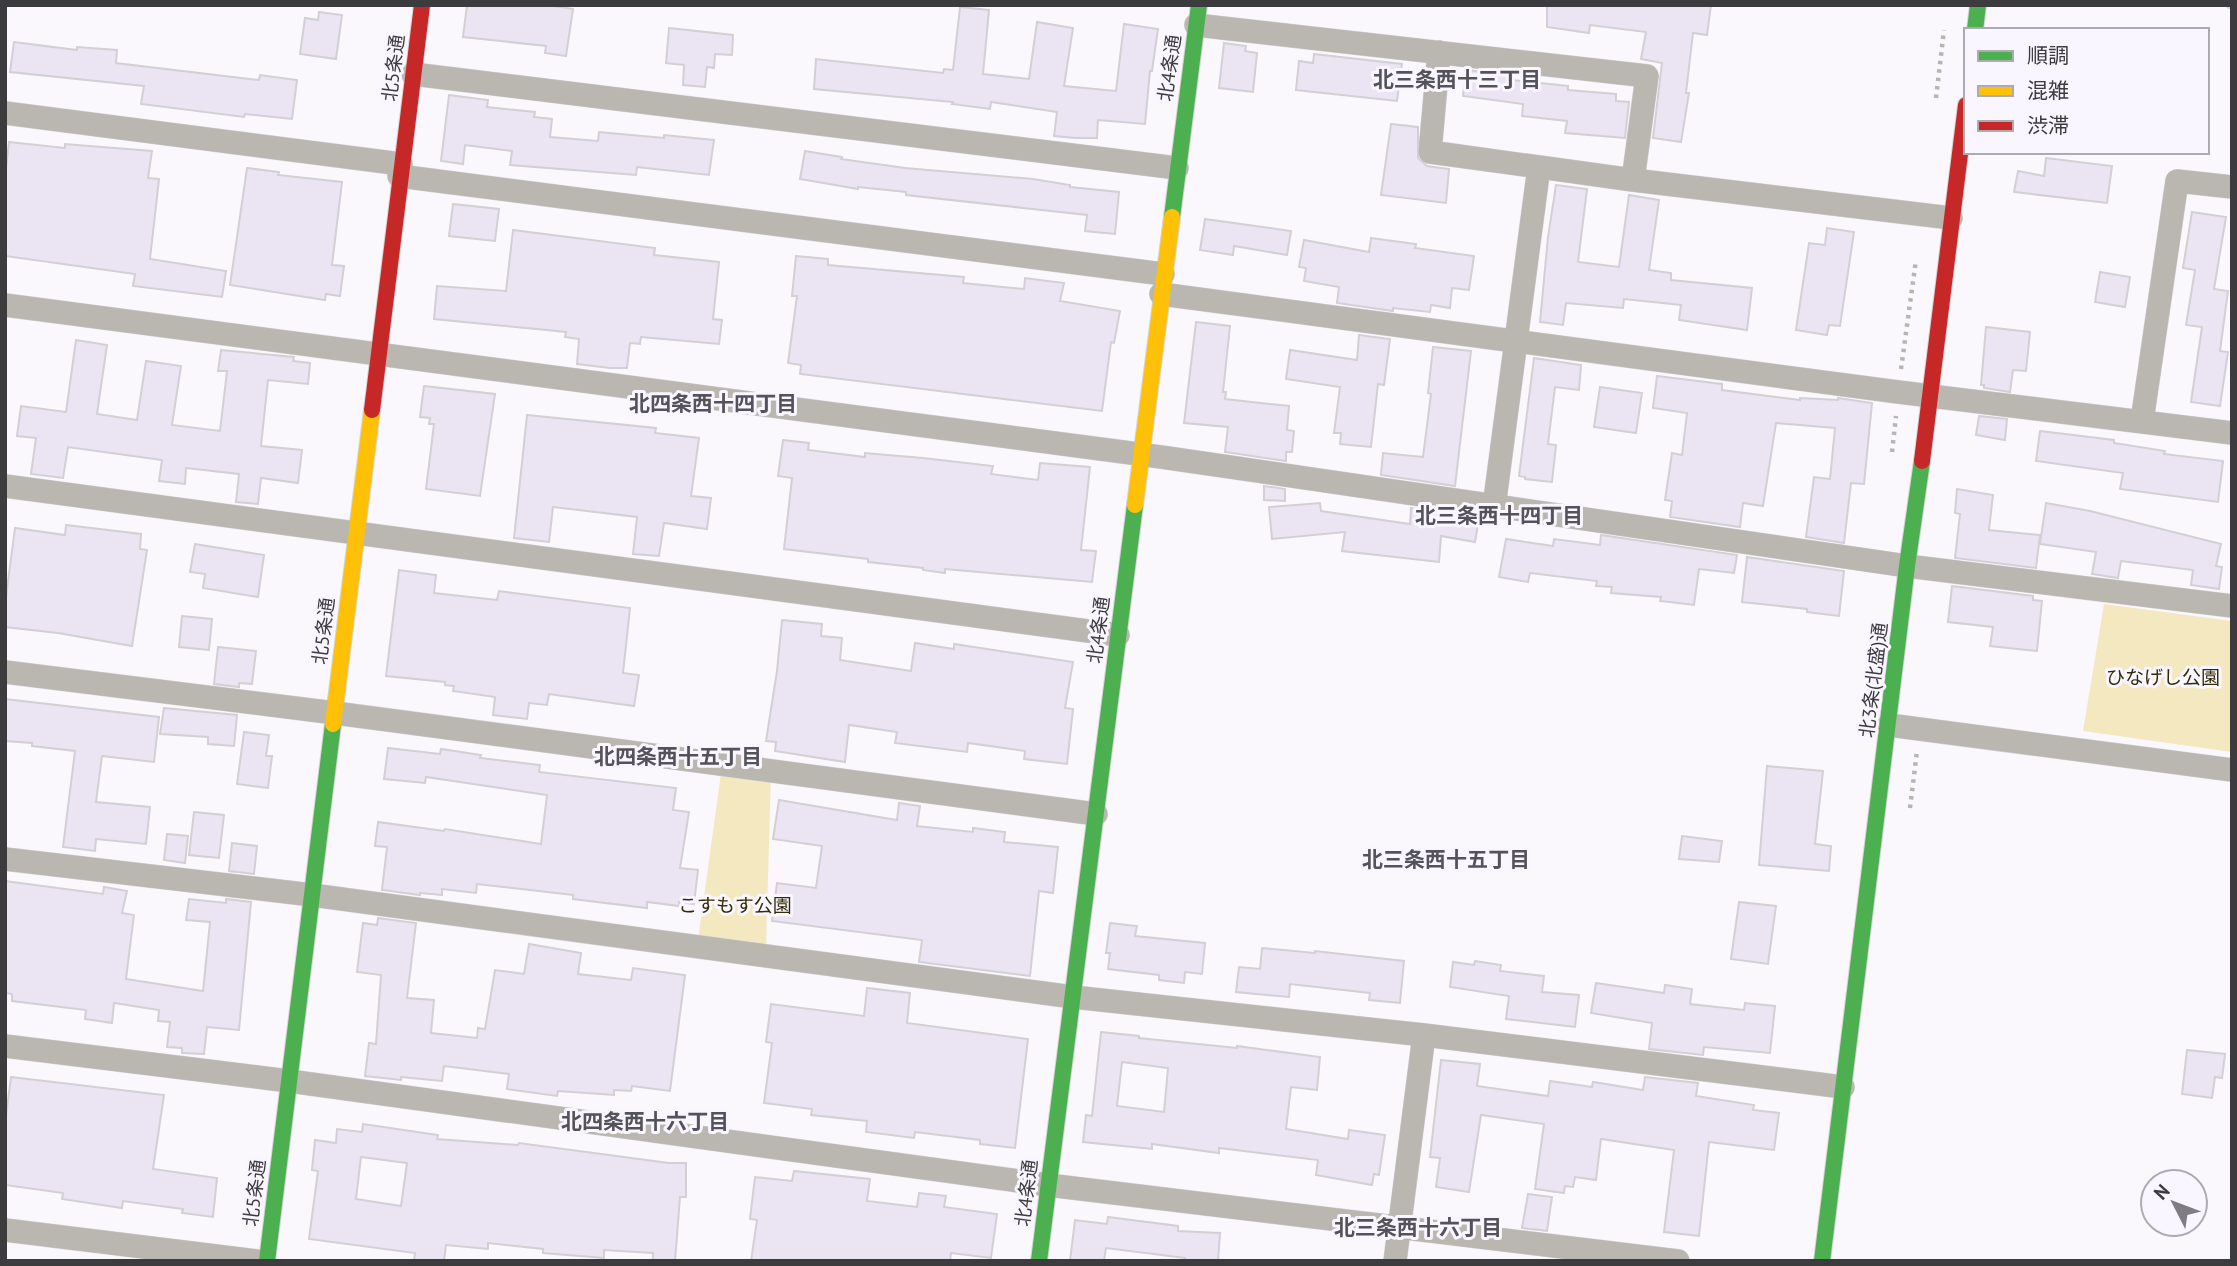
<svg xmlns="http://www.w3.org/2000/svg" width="2237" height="1266" font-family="'PT Sans','Noto Sans JP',sans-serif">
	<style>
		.green { fill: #f3e8bf }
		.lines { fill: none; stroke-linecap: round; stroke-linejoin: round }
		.stream { stroke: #d8c5fc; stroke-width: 8 }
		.building { fill: #eae4f3; stroke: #d2d0d4; stroke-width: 2; fill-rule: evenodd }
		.street-casing { stroke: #d4d3d6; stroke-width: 24 }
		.fast-casing { stroke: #d4d3d6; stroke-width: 18 }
		.slow-casing { stroke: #d4d3d6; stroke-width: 18 }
		.jam-casing { stroke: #d4d3d6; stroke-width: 18 }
		.path { stroke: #b7b5b1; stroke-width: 4.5; stroke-dasharray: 3.5 5; stroke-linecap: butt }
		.street { stroke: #b9b7b0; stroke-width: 23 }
		.fast { stroke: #4caf50; stroke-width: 16 }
		.slow { stroke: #ffc107; stroke-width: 16 }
		.jam { stroke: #c62828; stroke-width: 16 }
		.labels { text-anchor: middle; stroke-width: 6; stroke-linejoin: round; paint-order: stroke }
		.street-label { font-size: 19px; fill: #3c3b3e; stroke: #f9f6ff }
		.park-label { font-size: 19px; fill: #332b04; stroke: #f9f6ff }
		.neighbourhood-label { font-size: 21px; font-weight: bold; fill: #55535a; stroke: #f9f6ff }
	</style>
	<rect width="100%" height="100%" fill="#faf8fd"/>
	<path class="green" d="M2104,604L2232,621V752L2083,731Z
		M722,766L771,772L766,948L698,940Z"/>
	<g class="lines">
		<path class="stream" d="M2230,5H2232"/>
	</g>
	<path class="building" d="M467,5H547L573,9L566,56L545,53L546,46L463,37Z
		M1547,5H1711L1707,35L1693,33L1686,93H1689L1681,142L1653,138L1662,63L1641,59L1646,32L1590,25L1589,33L1547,27Z
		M960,7L989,10L983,74L1029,79L1037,22L1073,28L1064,86L1116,91L1124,24L1158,29L1152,71H1150L1145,124L1098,120L1097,138H1075L1054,136L1057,112L991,102L990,109L952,104L953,102L814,89L816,59L943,73L944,69L953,70Z
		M319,12L342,15L336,59L300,54L305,18L318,20Z
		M669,28L733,35L732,55L715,54L714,68L707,67L705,87L683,85L684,65L666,63Z
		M14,42L77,50V47L117,50L116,63L259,80L260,75L297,80L292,119L245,114L244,117L141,104L144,86L10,72Z
		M1224,43L1246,46L1245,51L1257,53L1253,92L1219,88Z
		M1314,54L1402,64L1397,101L1296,90L1299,61L1313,63Z
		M1466,70L1512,75V80L1568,86V90L1616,94V101L1629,102L1625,138L1565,133L1567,121L1522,116L1523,104L1463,96Z
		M449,95L488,100L487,107L535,112L534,117L552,119L550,137L598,141L599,132L664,138V135L714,140L709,175L637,167L636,175L510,165L512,151L465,145L463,164L441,161Z
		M1391,124L1418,127V158L1427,166L1449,169L1446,203L1381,195Z
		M9,142L65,148V144L152,151L148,178L159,179L150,259L226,271L222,297L133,286L135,274L5,256V177Z
		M805,151L842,157L841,159L905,168L1033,179L1070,185V187L1119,192L1115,234L1085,231L1087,215L906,195V192L858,187V189L800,179Z
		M2046,158L2112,166L2107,203L2014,192L2018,171L2044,176Z
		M247,168L279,172L278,175L342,182L332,265L344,266L340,296L326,294L325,300L230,285Z
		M1556,185L1587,189L1578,262L1619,267L1629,195L1659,200L1649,270L1671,273V280L1752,288L1747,330L1679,320L1681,305L1624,299L1623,308L1566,303L1563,325L1540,322L1548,237Z
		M453,204L499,209L495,241L449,236Z
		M2192,212L2226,217L2214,289L2228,291L2220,351L2228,352L2220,406L2191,402L2202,327L2186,325L2195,270L2183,268Z
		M1205,219L1291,231L1287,255L1234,246L1233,255L1200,250Z
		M1827,228L1854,232L1840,326L1829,325L1827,335L1796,330L1809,243L1825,245Z
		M513,230L655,248L654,255L719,262L713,319L722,320L719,344L641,337L640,344L630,343L627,368H610L577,364L579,339L565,337L566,332L434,319L437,286L506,291Z
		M1371,238L1416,244L1415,248L1474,256L1469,290L1452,288L1450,308L1431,305L1430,312L1393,308V311L1337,303L1339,287L1304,281L1306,268L1299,267L1304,240L1369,252Z
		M796,256L828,259V265L964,277L963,283L1024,289L1025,278L1064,283L1060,301L1120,311L1114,343L1111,342L1102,411L800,374L801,365L788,363L797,296H792Z
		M2100,272L2130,277L2125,307L2095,302Z
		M1196,322L1230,326L1223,392H1226L1225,399L1289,406L1287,430L1294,431L1292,452H1286V461L1225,452L1228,427L1184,423Z
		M1986,327L2030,332L2026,371L2013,370L2010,392L1984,388V385H1981Z
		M1359,335L1390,339L1384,385L1378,384L1371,447L1340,444L1341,433H1334L1340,387L1286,379L1290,350L1357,360Z
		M76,340L107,345L97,414L137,420L146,361L181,366L172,425L220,431L227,371H218L221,350L294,357L293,361L310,363L308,384L268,380L261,446L302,450L298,483L261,478L258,504L236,502L239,474L186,468L185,484L159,481L162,460L68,447L63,478L31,474L36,438L17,436L21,406L66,412Z
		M1433,347L1471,351L1455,486L1381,475L1383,453L1423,457L1431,394L1428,393Z
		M1534,358L1581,365L1579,390L1555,387L1548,444L1556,445L1552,482L1525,479V477L1519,476Z
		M1657,376L1722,384V390L1800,400V398L1838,400V398L1872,403L1864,484L1851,483L1844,543L1806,537L1814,477L1830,479L1835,428L1776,423L1763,506L1743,503L1740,527L1670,517L1672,501L1665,500L1672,453L1682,455L1687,413L1653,408Z
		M424,386L495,394L480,496L426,489L434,424H429L430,418L420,417Z
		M1600,387L1642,393L1636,433L1594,427Z
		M527,415L656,428L655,433L699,438L691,496L711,498L707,529L664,523L659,556L633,554L637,517L553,507L549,542L514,538Z
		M1979,416L2007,419L2005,440L1976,435Z
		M2040,431L2114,440V443L2165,451L2164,454L2223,461L2218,502L2120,489L2123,473L2036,461Z
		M783,440L809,443L808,450L865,457V453L923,458L993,466L991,474L1038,480L1040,463L1090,467L1081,550L1096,551L1092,582L945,569V573L923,570V568L868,562V559L784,549L792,478L778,476Z
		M1264,486L1285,489V501L1264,500Z
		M1957,489L1993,495L1989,530L2040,535L2036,568L1955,558L1960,514L1955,513Z
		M1320,503L1321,511L1410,524L1411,508L1479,519L1475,542L1441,536L1439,562L1342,551L1345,532L1272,539L1269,507Z
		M2046,503L2090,511L2221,544L2216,566L2222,567L2219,589L2191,585L2193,570L2121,561L2118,578L2092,574L2096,552L2040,544Z
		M66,525L141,534L140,549L147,550L132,646L58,633L5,627V604L15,528L65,535Z
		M1601,535L1737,555L1734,573L1699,569L1694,605L1660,601L1661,597L1611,593L1612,587L1596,586L1597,581L1530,573L1528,582L1499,577L1506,539L1553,546L1554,539L1600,545Z
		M195,544L264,555L258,597L203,588L205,574L190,572Z
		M1747,557L1844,571L1839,616L1807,612V609L1742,602Z
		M399,570L436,575L434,593L497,600L499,591L630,608L623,673L639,675L634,706L549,694L547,705L529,703L527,719L493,715L495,697L453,691L454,686L445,685V682L386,676Z
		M1952,586L2033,596V600L2042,601L2037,651L1990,646L1993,627L1948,622Z
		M182,616L212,619L209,650L179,647Z
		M782,620L822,624L821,636L842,638L840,660L911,671L915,643L954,649V644L1073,662L1065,708L1073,709L1067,764L1024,759L1025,751L968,743L967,752L895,743L897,732L849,725L845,762L775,751L776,742L766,741L777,671Z
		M218,647L256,651L252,684L239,683V687L214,684Z
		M5,699L159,717L154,762L102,756L96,802L150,807L146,844L96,839L95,851L63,847L75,751L32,746V743L5,741Z
		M164,708L237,715L234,746L208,744V737L160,734Z
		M244,732L269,735L266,756H272L268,788L237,784Z
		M388,748L440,754L441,749L481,755L480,758L540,765L539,772L676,788L673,810L689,812L680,868L698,870L694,904L679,902V906L647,902V908L573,899V895L477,884L476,893L442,889V895L420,893V895L382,890L387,847L375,846L378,822L444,831L445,829L541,844L547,795L426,777L425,783L384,779Z
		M1767,766L1823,771L1815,844L1831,846L1829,871L1759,865Z
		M779,800L897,820L899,803L920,806L917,826L973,832V828L1005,832L1004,842L1058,847L1053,893L1039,891L1030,976L919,962L922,940L772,921L777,883L816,888L822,846L773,839Z
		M194,812L224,815L219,858L189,855Z
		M167,834L188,836L185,863L164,860Z
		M1682,836L1722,841L1719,862L1679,859Z
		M232,843L257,846L254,874L229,871Z
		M5,881L103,894L104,887L127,891L122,913L134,915L126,979L203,991L210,922L186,920L189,899L226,903V899L251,902L239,1030L207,1027L204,1054L182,1053V1048L167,1047L170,1022L158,1021L159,1010L114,1003L112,1023L85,1019L86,1010L12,1001V994L5,993Z
		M1739,902L1776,906L1768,964L1731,959Z
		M378,918L416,923L407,998L434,1000L431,1033L477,1038L478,1028L485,1029L495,970L524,974L529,944L581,953L578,974L631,980L633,968L685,975L670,1091L632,1086L631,1091L614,1090V1095L558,1091L557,1096L507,1089L509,1074L444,1066L442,1081L401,1077V1080L365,1076L369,1043L376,1044L381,975L357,972L363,923L377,925Z
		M1110,923L1137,926L1135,936L1205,943L1202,974L1185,972L1184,983L1159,980V975L1108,969L1110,953H1106Z
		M1262,948L1315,953V951L1404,961L1400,1003L1369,1000L1370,993L1290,984L1289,997L1236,992L1239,967L1260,969Z
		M1475,961L1501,965L1500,971L1544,976L1542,992L1579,995L1575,1027L1506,1019L1509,996L1450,987L1453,962L1474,965Z
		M1596,983L1664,993L1665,985L1692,989L1690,1004L1744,1010L1745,1003L1775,1006L1770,1053L1704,1047L1703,1055L1649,1049L1652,1023L1591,1013Z
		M867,988L910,993L907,1023L1028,1039L1015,1148L980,1144V1140L915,1132L914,1138L866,1132L867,1121L811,1115L812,1109L764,1103L772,1043L766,1042L771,1004L864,1016Z
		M1101,1032L1139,1036V1038L1237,1048V1046L1320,1057L1317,1090L1291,1087L1286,1129L1348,1139L1349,1130L1385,1135L1379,1175L1374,1174L1372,1185L1316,1175L1318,1160L1219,1148V1153L1152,1144V1149L1083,1142L1086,1115L1092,1116ZM1122,1062L1168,1068L1164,1112L1117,1106Z
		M2187,1050L2225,1054L2222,1078L2215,1077L2212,1098L2182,1094Z
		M1441,1060L1480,1064L1477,1086L1548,1096L1550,1081L1592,1087L1593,1082L1643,1090L1645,1077L1698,1083L1696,1096L1754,1105L1753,1110L1779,1113L1774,1150L1709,1142L1699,1236L1664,1232L1674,1150L1601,1139L1596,1180L1575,1177L1573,1187L1565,1186L1564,1193L1535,1189L1544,1124L1481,1115L1469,1192L1436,1187L1440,1158L1430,1157Z
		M11,1077L164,1095L153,1169L217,1178L213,1217L182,1213L183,1209L123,1201L122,1208L62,1199L63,1193L5,1185V1123Z
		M363,1124L438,1135L437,1139L518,1145L519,1143L669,1163H686V1197H680L675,1261H653V1253L604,1250V1258L543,1253V1249L488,1243V1249L446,1245L444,1261H414L415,1253L309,1239L318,1171L312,1170L315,1140L336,1143L337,1129L362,1132ZM361,1157L407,1163L401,1206L356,1199Z
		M794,1171L870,1179L867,1201L917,1207L919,1193L946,1196L944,1207L997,1214L991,1258L951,1253L950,1261H751L757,1220L750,1219L755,1177L792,1181Z
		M1528,1194L1552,1197L1547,1231L1522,1228Z
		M1108,1217L1178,1226V1231L1220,1233L1218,1261H1185V1258L1106,1248L1104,1261H1070L1075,1220L1107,1224Z"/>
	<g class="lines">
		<g class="street-casing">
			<path id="street" d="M1196,25L1647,76L1633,180
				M1439,52L1430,152L1633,180L1951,218
				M413,74L1177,168
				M5,113L401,164
				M399,176L1163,274
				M1161,294L1898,392L2232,433
				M5,305L1161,457L1907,566L2232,606
				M2142,421L2177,181L2232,187
				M5,486L1118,635
				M1494,507L1539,167
				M5,672L335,713L1096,814
				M1889,725L2232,770
				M5,859L312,895L1073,997L1424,1035L1843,1087
				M5,1046L289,1081L1048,1185L1678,1261
				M5,1230L257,1261
				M1395,1261L1424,1035"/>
		</g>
		<g class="fast-casing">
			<path id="fast" d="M1975,30L1978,5
				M1172,217L1199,5
				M267,1261L333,724
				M1039,1261L1135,505
				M1822,1261L1907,566L1922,461"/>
		</g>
		<g class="slow-casing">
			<path id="slow" d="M1135,505L1172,217
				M333,724L372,410"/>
		</g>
		<g class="jam-casing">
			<path id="jam" d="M372,410L422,5
				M1922,461L1966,105"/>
		</g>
		<path class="path" d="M1936,98L1944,30
			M1901,369L1916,260
			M1892,452L1896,416
			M1910,808L1917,751"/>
		<use href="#street" class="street"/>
		<use href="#fast" class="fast"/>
		<use href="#slow" class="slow"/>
		<use href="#jam" class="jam"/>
	</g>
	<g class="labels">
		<g class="street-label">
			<text transform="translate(393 68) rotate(-83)" y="7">北5条通</text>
			<text transform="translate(1169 68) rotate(-82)" y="7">北4条通</text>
			<text transform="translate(1098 630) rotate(-83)" y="7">北4条通</text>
			<text transform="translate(323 631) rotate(-83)" y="7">北5条通</text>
			<text transform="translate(1873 680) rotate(-83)" y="7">北3条(北盛)通</text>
			<text transform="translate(254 1193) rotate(-83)" y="7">北5条通</text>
			<text transform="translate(1026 1193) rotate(-83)" y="7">北4条通</text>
		</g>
		<g class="park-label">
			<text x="2163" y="684">ひなげし公園</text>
			<text x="735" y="912">こすもす公園</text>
		</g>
		<g class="neighbourhood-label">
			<text x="1457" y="87">北三条西十三丁目</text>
			<text x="713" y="411">北四条西十四丁目</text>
			<text x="1499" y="523">北三条西十四丁目</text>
			<text x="678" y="764">北四条西十五丁目</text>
			<text x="1446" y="867">北三条西十五丁目</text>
			<text x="645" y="1129">北四条西十六丁目</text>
			<text x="1418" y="1235">北三条西十六丁目</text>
		</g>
	</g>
	<rect width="2237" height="1266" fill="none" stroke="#3c3b3e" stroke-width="14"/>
	<rect x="1964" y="28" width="245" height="126" fill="#f9f6ff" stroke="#adabb2" stroke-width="2"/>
	<rect x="1978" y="51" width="35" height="10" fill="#4caf50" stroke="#adabb2" stroke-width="2"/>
	<text x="2027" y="63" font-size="21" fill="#3c3b3e">順調</text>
	<rect x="1978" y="86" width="35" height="10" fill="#ffc107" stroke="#adabb2" stroke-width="2"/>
	<text x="2027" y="98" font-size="21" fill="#3c3b3e">混雑</text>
	<rect x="1978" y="121" width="35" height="10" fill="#c62828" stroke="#adabb2" stroke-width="2"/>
	<text x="2027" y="133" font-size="21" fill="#3c3b3e">渋滞</text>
	<g transform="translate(2174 1203) rotate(312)"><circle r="33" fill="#f9f6ff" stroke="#adabb2" stroke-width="2"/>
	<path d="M0-5L12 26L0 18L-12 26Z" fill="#7e7d81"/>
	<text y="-10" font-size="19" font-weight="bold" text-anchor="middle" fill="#3c3b3e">N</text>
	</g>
</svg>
